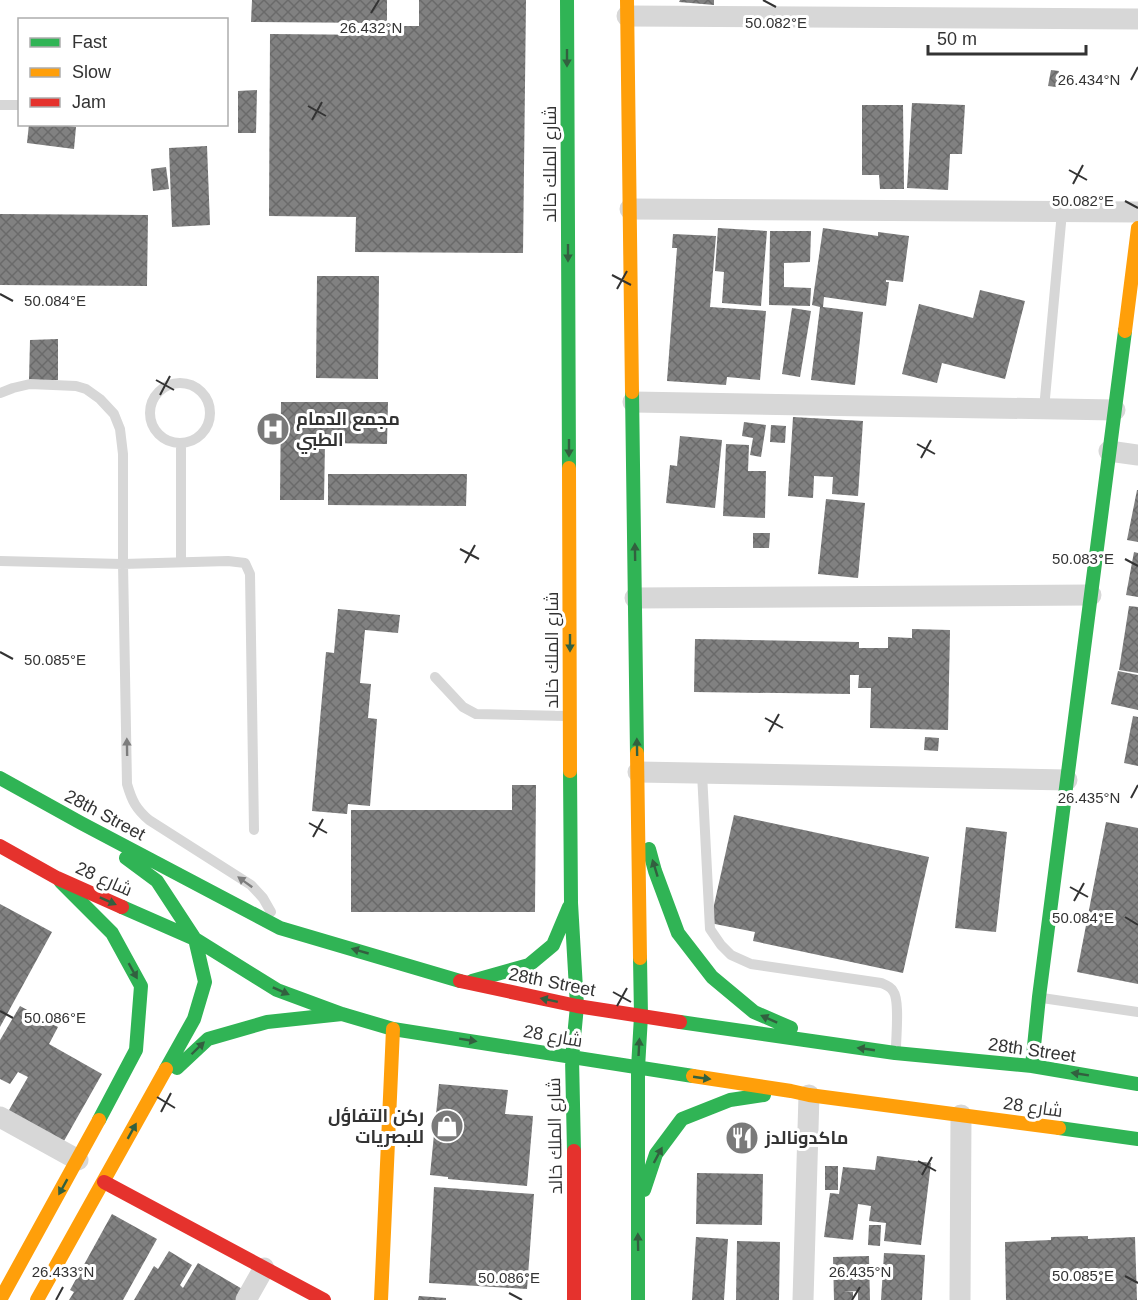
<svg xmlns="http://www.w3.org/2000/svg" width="1138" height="1300" font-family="Helvetica,Cairo,sans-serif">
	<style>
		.building { fill: url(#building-cross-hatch) }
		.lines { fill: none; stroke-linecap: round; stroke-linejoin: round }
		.lane { stroke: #d7d7d7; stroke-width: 10 }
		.street { stroke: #d7d7d7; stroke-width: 21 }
		.fast { stroke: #30b455; stroke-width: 14 }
		.slow { stroke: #ff9f0a; stroke-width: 14 }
		.jam { stroke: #e5322d; stroke-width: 14 }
		.oneway { fill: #32603f }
		.oneway2 { fill: #7d7d7d }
		.ticks { fill: none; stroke: #333; stroke-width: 2 }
		.labels { text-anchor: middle; stroke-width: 6; stroke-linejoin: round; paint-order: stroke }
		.street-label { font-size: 18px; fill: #333; stroke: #fff }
		.poi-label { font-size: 18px; font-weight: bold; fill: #333; stroke: #fff; text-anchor: start }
		.ticks-label { font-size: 15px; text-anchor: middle; fill: #333; stroke: #fff; stroke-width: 6; stroke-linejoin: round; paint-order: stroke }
	</style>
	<defs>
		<pattern id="building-cross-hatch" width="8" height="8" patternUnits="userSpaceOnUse" patternTransform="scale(1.5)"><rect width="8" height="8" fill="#818181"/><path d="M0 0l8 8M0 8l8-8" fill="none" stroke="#6a6a6a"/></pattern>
	</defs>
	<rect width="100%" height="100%" fill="#fff"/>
	<path class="building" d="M252,0H387V23L251,22Z
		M419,0H526L523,253L355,252L356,217L269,216L270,34L385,35V26H419Z
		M680,0H714V5L679,2Z
		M1051,70L1059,71L1056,87L1048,86Z
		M257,90L256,133H238V91Z
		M912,103L965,105L962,154H950L948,190L907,188Z
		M862,105H903L904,189H880L879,175H862Z
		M29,124H56L76,127L74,149L27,143Z
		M207,146L210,225L172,227L169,148Z
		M166,167L169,189L153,191L151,169Z
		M0,214L148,215L147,286L0,285Z
		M718,228L767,231L761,306L722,303L724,272L715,271Z
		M823,228L878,236V232L909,236L903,282L886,280V282H889L886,306L824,297L823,307L863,312L855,385L811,380L820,307L812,305Z
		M770,231H811L810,262L784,263V287L811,288L810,306L769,305Z
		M673,234L716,236L710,307L766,311L760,380L727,377L726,385L667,381L677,248H672Z
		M317,276H379L378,379L316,378Z
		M980,290L1025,301L1005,379L942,363L937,383L902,374L919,304L973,318Z
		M792,308L811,311L800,377L782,374Z
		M58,339V380H29L30,340Z
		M281,402H388L387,444L325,443L324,500H280Z
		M793,417L863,421L858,496L832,494L833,477L814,476L813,498L788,496Z
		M744,422L766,425L761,457L750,455L753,438L742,436Z
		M771,425L786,426L785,443L770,442Z
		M680,436L722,440L715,508L666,503L670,465L677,466Z
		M726,444L749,445L748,471H766L765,518L723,516Z
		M328,474H467L466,506L328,505Z
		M1137,490H1138V542L1127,540Z
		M826,499L865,503L858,578L818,574Z
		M753,533H770L769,548H753Z
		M1134,552L1138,553V597L1126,595Z
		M1129,606L1138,607V673L1119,670Z
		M338,609L400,615L398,633L365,630L360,683L371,684L368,718L377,719L370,806L348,804L347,814L312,811L326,652L334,653Z
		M912,629L950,630L948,730L870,728L871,688H858L859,675H850V694L694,692L695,639L859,642V648H888V637L912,638Z
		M1118,671L1138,675V710L1111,704Z
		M1133,716L1138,717V766L1124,763Z
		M925,737L939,738L938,751L924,750Z
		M512,785H536L535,912H351V810H512Z
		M734,815L929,857L903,973L753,941L755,932L710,923Z
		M1106,822L1138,828V984L1077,972Z
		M966,827L1007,832L996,932L955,928Z
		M0,904L52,932L0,1027Z
		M20,1006L58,1027L49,1044L102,1074L60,1148L5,1117L28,1077L18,1072L10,1084L0,1079V1040Z
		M439,1084L508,1090L505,1114L533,1116L527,1186L448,1179V1177L430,1175Z
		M877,1156L931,1163L921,1245L884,1241L886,1223L869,1221L871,1206L858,1204L853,1240L824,1237L830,1193L839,1194L843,1167L875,1170Z
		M825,1166H838V1190H825Z
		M697,1173L763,1174L762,1225L696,1224Z
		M434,1187L534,1194L527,1289L429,1283Z
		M112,1214L157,1239L123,1300H69L74,1292L70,1290Z
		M869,1225H881L880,1246L868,1245Z
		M1088,1236V1239L1135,1237L1137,1300H1006L1005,1242L1051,1240V1237Z
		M696,1237L728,1239L724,1300H692Z
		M737,1241L780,1242L779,1300H736Z
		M169,1251L192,1265L180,1285L183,1288L198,1263L244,1290L238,1300H134L154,1266L158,1269Z
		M884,1253L925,1255L922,1300H881Z
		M869,1256L870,1300H858V1291L843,1292H853V1300H834L833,1257Z
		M419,1296L446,1298V1300H418Z"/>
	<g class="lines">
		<path class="lane" d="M0,105H20
			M150 413a30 30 0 1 1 60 0a30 30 0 1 1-60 0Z
			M0,393L13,388L30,384L76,386L86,389L100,399L114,414L120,429L123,454V564L127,784C132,801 136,809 149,820L251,885L263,898L271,912
			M1044,409L1062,212
			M181,444V562
			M0,561L123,564L228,561L245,563L250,574L254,830
			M435,677L463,707L476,714L567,716
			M702,773L710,929L721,945L731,955L751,964L881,983C886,985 890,986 893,991C900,1000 896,1036 896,1049
			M1042,998L1138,1012"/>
		<path class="street" d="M627,16L1138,19
			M630,209L1138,212
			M633,402L1115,410
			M1109,451L1138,455
			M635,598L1091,595
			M638,772L1067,780
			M0,1117L78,1160
			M246,1300L264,1268
			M803,1300L809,1095
			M960,1300L961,1115"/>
		<path class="fast" d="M567,0L569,468
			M632,392L637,753
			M570,771L571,903L577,1006L572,1058L574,1151
			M0,778L81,823L280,928L460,981
			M649,849L655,871L678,933L712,977L754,1012L791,1028
			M126,858L157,881L195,939L205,982L194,1019L166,1069
			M61,882L112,933L141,986L136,1050L99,1120
			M122,907L195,939L277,990L342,1014L393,1029L693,1076
			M472,981L529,965L553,945L569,907
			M680,1022L895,1053L1032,1066L1138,1084
			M1032,1066L1039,997L1125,331
			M177,1068L208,1039L267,1022L342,1014
			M1059,1128L1138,1139
			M644,1190L656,1154L682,1119L730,1100L764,1095
			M638,1300V1068L641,1016L640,958"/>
		<path class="slow" d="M627,0L632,392
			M1125,331L1138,228
			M569,468L570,771
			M637,753L640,958
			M693,1076L791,1091L809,1095L1059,1128
			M0,1300L99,1120
			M37,1300L166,1069
			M381,1300L393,1029"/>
		<path class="jam" d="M0,846L57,878L122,907
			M460,981L577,1006L680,1022
			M574,1151V1300
			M104,1182L324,1300"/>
	</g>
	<defs><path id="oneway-solid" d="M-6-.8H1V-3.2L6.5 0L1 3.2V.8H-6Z" transform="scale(1.5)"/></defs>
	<g class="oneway">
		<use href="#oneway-solid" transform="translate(567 58) rotate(90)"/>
		<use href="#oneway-solid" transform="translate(568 253) rotate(90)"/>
		<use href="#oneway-solid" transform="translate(569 448) rotate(90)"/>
		<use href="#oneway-solid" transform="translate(635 552) rotate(-91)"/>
		<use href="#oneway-solid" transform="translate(570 643) rotate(90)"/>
		<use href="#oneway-solid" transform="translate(637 747) rotate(-91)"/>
		<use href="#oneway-solid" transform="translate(655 868) rotate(-107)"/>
		<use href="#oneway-solid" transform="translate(108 901) rotate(24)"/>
		<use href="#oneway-solid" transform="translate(360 951) rotate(-164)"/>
		<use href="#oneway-solid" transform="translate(133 971) rotate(61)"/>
		<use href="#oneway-solid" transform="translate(281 991) rotate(24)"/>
		<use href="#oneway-solid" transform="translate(549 1000) rotate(-168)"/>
		<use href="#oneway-solid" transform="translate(769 1019) rotate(-156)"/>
		<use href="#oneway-solid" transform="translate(468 1040) rotate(9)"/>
		<use href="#oneway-solid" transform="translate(639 1047) rotate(-87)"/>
		<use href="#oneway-solid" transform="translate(198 1048) rotate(-44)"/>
		<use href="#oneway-solid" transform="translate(866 1049) rotate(-172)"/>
		<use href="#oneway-solid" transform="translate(1080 1074) rotate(-171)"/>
		<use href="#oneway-solid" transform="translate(702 1078) rotate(8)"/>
		<use href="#oneway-solid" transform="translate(132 1131) rotate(-61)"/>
		<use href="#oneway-solid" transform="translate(658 1155) rotate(-62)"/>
		<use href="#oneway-solid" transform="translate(63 1187) rotate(119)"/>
		<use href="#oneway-solid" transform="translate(638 1242) rotate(-91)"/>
	</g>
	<g class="oneway2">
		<use href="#oneway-solid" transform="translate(127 747) rotate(-91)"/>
		<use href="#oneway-solid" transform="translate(245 882) rotate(-144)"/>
	</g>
	<path class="ticks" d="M763,0L776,7M371,13L379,0M1131,80L1138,67M308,106L326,116M312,120L322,102M1069,170L1087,180M1073,184L1083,165M1125,201L1138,208M612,275L631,285M617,289L627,271M0,294L13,301M156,380L174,390M160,395L170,376M917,444L935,454M921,458L931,440M460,549L479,559M1125,559L1138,566M465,563L475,545M0,652L13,659M765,718L783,728M769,732L779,714M1131,798L1138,785M309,823L327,833M313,837L323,819M1070,887L1088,897M1074,901L1084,883M1125,917L1138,925M613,992L631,1002M617,1006L627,988M0,1011L13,1018M157,1097L175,1108M161,1112L171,1093M918,1161L936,1171M922,1175L932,1157M1125,1276L1138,1283M509,1293L522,1300M56,1300L63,1287M852,1300L860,1287"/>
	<defs>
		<g id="hospital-disc" transform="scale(1.725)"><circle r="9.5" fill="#7a7a7a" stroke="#fff"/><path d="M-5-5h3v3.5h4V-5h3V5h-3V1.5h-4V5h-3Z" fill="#fff"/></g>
		<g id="shop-disc" transform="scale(1.725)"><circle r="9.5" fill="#7a7a7a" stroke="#fff"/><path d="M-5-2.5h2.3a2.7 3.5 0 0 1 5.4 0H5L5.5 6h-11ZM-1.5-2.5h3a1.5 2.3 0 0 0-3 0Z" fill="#fff"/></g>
		<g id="restaurant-disc" transform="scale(1.725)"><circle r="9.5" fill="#7a7a7a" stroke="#fff"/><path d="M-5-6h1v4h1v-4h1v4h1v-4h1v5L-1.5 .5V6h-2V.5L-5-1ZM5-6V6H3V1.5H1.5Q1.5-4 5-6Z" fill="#fff"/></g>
	</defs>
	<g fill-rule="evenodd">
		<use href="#hospital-disc" x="273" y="429"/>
		<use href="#shop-disc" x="447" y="1126"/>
		<use href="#restaurant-disc" x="742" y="1138"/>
	</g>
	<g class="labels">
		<g class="street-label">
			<text transform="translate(550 164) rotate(-90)" y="6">شارع الملك خالد</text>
			<text transform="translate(552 650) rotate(-90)" y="6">شارع الملك خالد</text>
			<text transform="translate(105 815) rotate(28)" y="6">28th Street</text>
			<text transform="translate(104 879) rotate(24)" y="6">شارع 28</text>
			<text transform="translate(552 982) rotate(11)" y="6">28th Street</text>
			<text transform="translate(553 1036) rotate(10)" y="6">شارع 28</text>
			<text transform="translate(1032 1050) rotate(8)" y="6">28th Street</text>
			<text transform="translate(1033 1107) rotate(8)" y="6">شارع 28</text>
			<text transform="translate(555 1136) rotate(-91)" y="6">شارع الملك خالد</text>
		</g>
		<g class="poi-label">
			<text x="296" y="425">مجمع الدمام<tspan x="296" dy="21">الطبي</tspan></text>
			<text x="424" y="1122" text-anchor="end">ركن التفاؤل<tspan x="424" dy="21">للبصريات</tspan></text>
			<text x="765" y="1144">ماكدونالدز</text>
		</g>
	</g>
	<g class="ticks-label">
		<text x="776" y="28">50.082°E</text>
		<text x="371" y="33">26.432°N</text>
		<text x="1089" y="85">26.434°N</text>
		<text x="1083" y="206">50.082°E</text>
		<text x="55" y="306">50.084°E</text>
		<text x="1083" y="564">50.083°E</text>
		<text x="55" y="665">50.085°E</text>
		<text x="1089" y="803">26.435°N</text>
		<text x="1083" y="923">50.084°E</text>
		<text x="55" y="1023">50.086°E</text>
		<text x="63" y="1277">26.433°N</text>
		<text x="860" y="1277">26.435°N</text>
		<text x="1083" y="1281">50.085°E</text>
		<text x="509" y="1283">50.086°E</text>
	</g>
	<rect x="18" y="18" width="210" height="108" fill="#ffffff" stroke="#adadad" stroke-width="1.5"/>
	<rect x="30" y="38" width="30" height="9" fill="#30b455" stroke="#adadad" stroke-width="1.5"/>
	<text x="72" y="48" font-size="18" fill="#333333">Fast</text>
	<rect x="30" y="68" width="30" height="9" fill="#ff9f0a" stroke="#adadad" stroke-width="1.5"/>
	<text x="72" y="78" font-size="18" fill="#333333">Slow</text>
	<rect x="30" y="98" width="30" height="9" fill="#e5322d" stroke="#adadad" stroke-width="1.5"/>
	<text x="72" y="108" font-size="18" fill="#333333">Jam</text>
	<path d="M928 45v9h158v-9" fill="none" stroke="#333333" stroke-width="3"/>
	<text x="937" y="45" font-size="18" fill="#333333" stroke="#ffffff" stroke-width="4.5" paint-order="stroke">50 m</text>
</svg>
